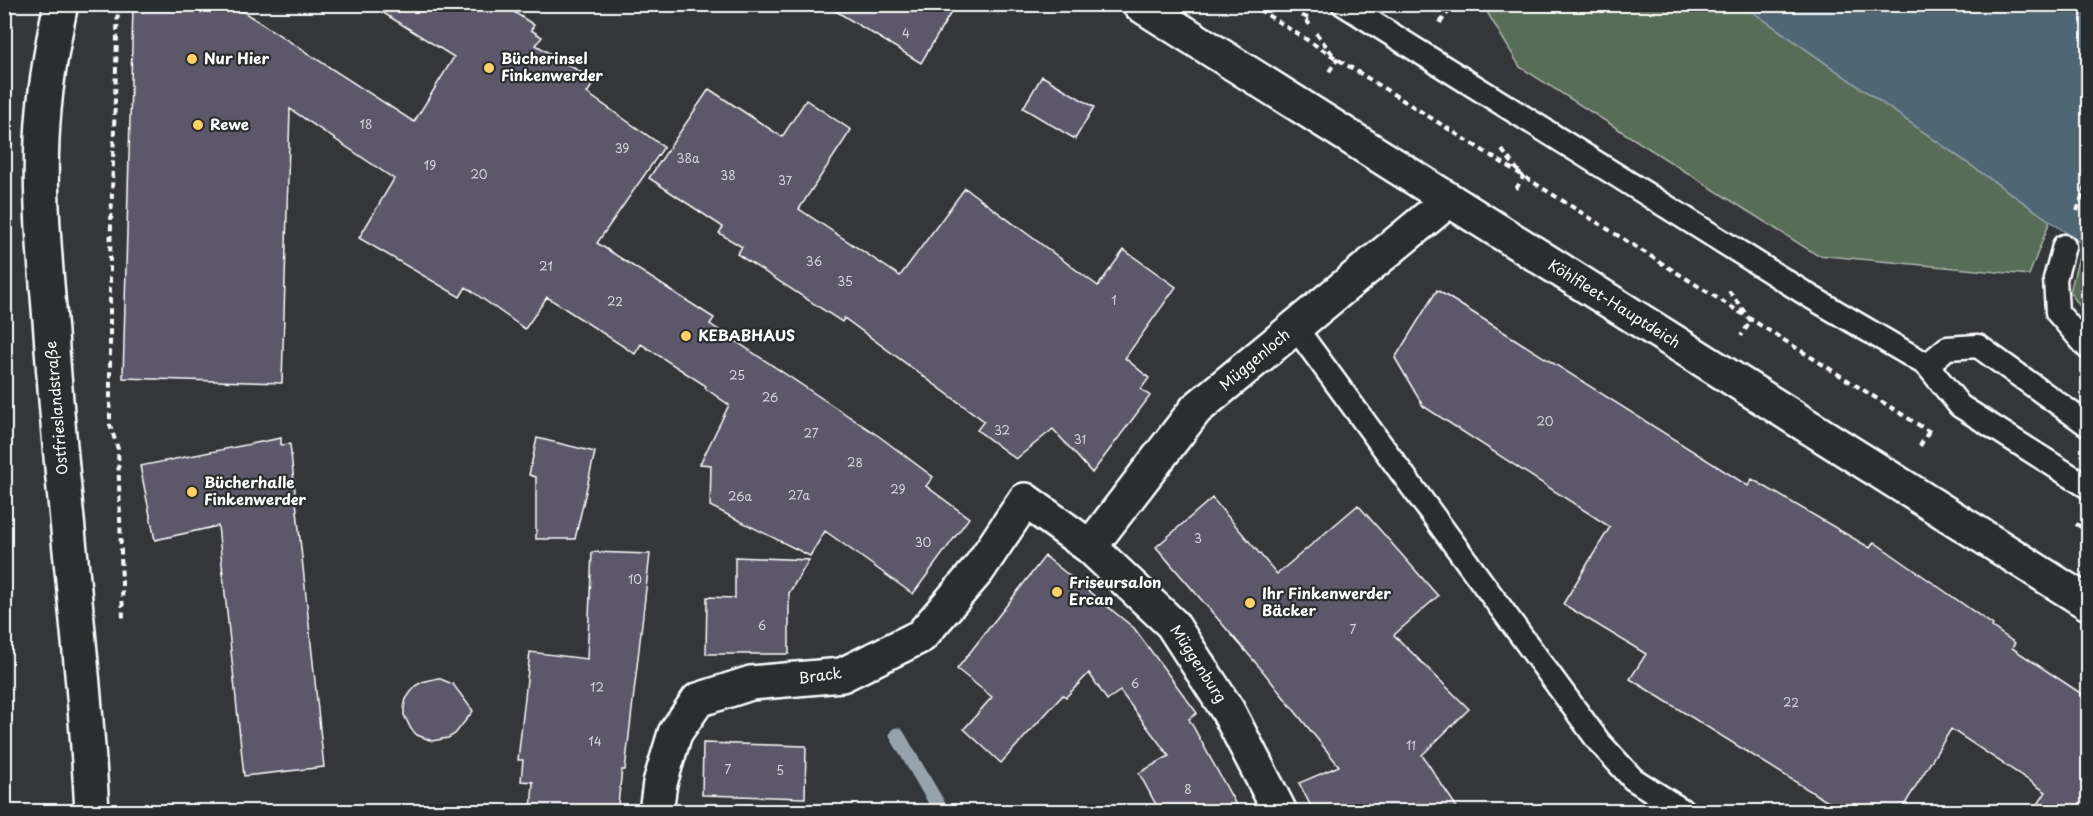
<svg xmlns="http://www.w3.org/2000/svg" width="2093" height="816" font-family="'Playpen Sans',sans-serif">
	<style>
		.green { fill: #596d58; stroke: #acb6ac; stroke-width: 1.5 }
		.water { fill: #506674; stroke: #96a3ac; stroke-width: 1.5 }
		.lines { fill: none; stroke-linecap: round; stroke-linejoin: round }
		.stream { stroke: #96a3ac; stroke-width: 15 }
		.building { fill: #5b596b; stroke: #fff; stroke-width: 1.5 }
		.lane-casing { stroke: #fff; stroke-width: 27 }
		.street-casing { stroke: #fff; stroke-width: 38 }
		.secondary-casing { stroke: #fff; stroke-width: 38 }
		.path { stroke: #fff; stroke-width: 4; stroke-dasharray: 6 4.5; stroke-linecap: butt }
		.lane { stroke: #2a2d2e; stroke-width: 22 }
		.street { stroke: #2a2d2e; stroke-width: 33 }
		.secondary { stroke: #2a2d2e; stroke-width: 33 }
		.poi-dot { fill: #ffd166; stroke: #2a2d2e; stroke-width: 2 }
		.labels { text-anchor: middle; stroke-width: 4.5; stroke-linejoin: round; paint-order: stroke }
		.number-label { font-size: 12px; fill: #d6d6da }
		.poi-label { font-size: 15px; font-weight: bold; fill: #fff; stroke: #2a2d2e; text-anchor: start }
		.street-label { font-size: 15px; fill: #fff; stroke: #2a2d2e }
	</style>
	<rect width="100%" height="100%" fill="#34363a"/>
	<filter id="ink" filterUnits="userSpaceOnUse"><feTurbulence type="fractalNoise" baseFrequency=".0167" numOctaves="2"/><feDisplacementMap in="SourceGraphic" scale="12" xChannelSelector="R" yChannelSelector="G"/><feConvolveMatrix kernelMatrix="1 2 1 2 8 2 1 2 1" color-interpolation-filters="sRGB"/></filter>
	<g filter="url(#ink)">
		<path class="green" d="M1487,5H1743L2050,221L2029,275L1817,255L1520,67L1487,12Z
			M2082,244L2088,248V318L2070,292Z"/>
		<path class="water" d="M1743,5H2088V248L2050,221Z"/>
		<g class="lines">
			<path class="stream" d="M897,735L942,812"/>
		</g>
		<path class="building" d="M369,4H502L534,25L531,30L542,37L536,45L595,81L587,93L664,147L597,243L714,318L710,324L880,437L933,477L926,486L969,518L913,594L825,531L810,556L710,506L711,465L700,464L729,405L705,388L706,386L641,344L635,354L547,297L525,329L466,287L460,297L359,238L394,179L290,109L282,383L123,378L133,8L239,9L414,122L454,57Z
			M824,4H956L921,63Z
			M1042,76L1094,107L1075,139L1023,108Z
			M709,89L782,137L806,100L851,130L799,209L900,276L965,188L1098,286L1124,250L1176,287L1125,358L1149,378L1141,389L1150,396L1092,473L1053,429L1016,459L977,430L984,421L844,318L842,322L737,254L742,247L719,233L723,227L649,178Z
			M1437,290L1748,486L1752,479L1870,548L1874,542L1993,625L1992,627L2015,643L2012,648L2088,698V812H2033L2046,792L1951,729L1900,812H1844L1630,679L1646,654L1563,604L1610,527L1423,406L1395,358Z
			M281,438V445L290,444L324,767L244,776L218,526L155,540L140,466Z
			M537,438L595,452L575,539H536V477L529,475Z
			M1212,498L1277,574L1358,505L1438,596L1394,635L1469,709L1422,755L1460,812H1314L1299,783L1339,766L1261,669L1156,547Z
			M592,552L650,554L625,770H622L617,812H531L533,782L521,781L523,760H518L530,652L587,659Z
			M1045,556L1134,628L1197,713L1189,719L1240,812H1160L1139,773L1169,756L1120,691L1107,700L1089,673L1066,697L1063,695L1001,763L964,729L992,697L957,669Z
			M735,557L809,560L789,593V654H706L707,597L735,598Z
			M438,678L453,684L473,711L455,734L448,738L432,741L417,735L411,729L404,715V707L406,699L415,686L422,682Z
			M703,743L806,746L805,798L702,795Z"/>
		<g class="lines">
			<g class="lane-casing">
				<path id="lane" d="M1343,4L1811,297L1927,365L1960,406L2088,487
					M2064,246L2055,279L2057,312L2088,348
					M1295,327L1599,742L1633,779L1685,812
					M1927,365L1947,348L1978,346L2088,425"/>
			</g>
			<g class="street-casing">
				<path id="street" d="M1139,4L2088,603
					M1090,547L1196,409L1449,200
					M656,812L660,783L675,733L698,700L751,683L842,675L921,636L978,570L1025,500L1090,547L1172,624L1228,711L1280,812"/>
			</g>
			<g class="secondary-casing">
				<path id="secondary" d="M61,4C51,49 44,93 42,139C39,203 46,269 51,333C61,493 84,652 92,812"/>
			</g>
			<path class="path" d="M118,4L110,256V425L118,449L123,620
				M1250,4L1930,432
				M1308,18L1303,16L1310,25
				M1440,23L1454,4
				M1316,33L1337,60L1328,73
				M1502,150L1523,177L1515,191
				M2077,211L2088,179
				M1729,291L1751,321L1741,336
				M1920,446L1929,431
				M2076,524L2088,531"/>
			<use href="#lane" class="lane"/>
			<use href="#street" class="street"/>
			<use href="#secondary" class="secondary"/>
		</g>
	</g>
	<g class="poi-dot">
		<circle cx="192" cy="59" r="6"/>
		<circle cx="489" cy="68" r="6"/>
		<circle cx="198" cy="125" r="6"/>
		<circle cx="686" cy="336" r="6"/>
		<circle cx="192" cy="492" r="6"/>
		<circle cx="1057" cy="592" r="6"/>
		<circle cx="1250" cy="603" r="6"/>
	</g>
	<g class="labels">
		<g class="number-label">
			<text x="906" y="38">4</text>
			<text x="366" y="129">18</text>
			<text x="622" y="153">39</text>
			<text x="688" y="163">38a</text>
			<text x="430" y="170">19</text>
			<text x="479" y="179">20</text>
			<text x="728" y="180">38</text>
			<text x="785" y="185">37</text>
			<text x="814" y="266">36</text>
			<text x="546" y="271">21</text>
			<text x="845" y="286">35</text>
			<text x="1114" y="305">1</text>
			<text x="615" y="306">22</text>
			<text x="737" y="380">25</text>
			<text x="770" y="402">26</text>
			<text x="1545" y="426">20</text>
			<text x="1002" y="435">32</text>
			<text x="811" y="438">27</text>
			<text x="1080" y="444">31</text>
			<text x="855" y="467">28</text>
			<text x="898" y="494">29</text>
			<text x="799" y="500">27a</text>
			<text x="740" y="501">26a</text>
			<text x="1198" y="543">3</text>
			<text x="923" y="547">30</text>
			<text x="635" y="584">10</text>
			<text x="762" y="630">6</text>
			<text x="1353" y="634">7</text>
			<text x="1135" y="688">6</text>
			<text x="597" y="692">12</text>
			<text x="1791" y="707">22</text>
			<text x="595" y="746">14</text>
			<text x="1411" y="750">11</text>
			<text x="728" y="774">7</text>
			<text x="780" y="775">5</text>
			<text x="1188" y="794">8</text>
		</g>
		<g class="poi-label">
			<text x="204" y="64">Nur Hier</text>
			<text x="501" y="64">Bücherinsel<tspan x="501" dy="17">Finkenwerder</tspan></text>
			<text x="210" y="130">Rewe</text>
			<text x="698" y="341">KEBABHAUS</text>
			<text x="204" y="488">Bücherhalle<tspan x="204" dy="17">Finkenwerder</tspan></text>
			<text x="1069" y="588">Friseursalon<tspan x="1069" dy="17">Ercan</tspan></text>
			<text x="1262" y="599">Ihr Finkenwerder<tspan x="1262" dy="17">Bäcker</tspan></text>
		</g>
		<g class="street-label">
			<text transform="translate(1614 304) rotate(32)" y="5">Köhlfleet-Hauptdeich</text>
			<text transform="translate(1255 360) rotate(-40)" y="5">Müggenloch</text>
			<text transform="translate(57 408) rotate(-95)" y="5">Ostfrieslandstraße</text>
			<text transform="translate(1198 664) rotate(57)" y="5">Müggenburg</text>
			<text transform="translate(820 676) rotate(-8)" y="5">Brack</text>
		</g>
	</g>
	<rect width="2093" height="816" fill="none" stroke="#2a2d2e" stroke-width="24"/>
	<rect x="12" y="12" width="2069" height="792" fill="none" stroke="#fff" stroke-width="2" filter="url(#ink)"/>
</svg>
